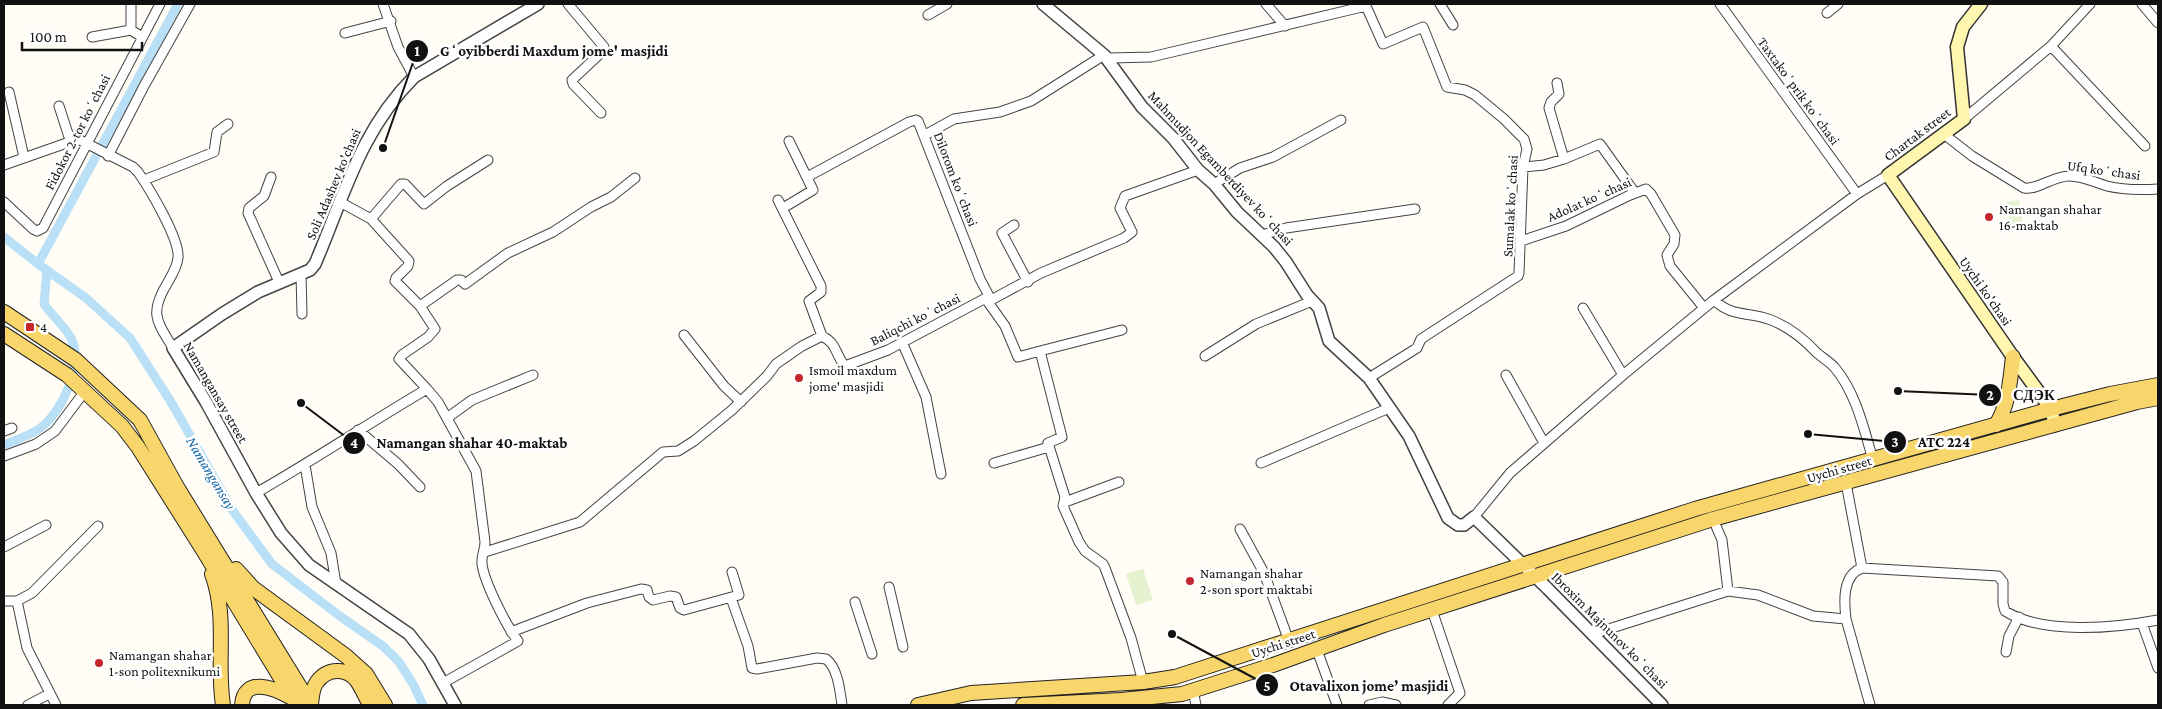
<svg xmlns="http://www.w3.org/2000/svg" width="2162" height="709" font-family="'Crimson Pro',serif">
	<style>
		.pitch { fill: #e6f2cf }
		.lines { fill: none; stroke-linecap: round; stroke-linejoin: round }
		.canal { stroke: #b9e0f7; stroke-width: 9 }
		.minor-casing { stroke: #444; stroke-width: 11 }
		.tertiary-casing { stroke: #444; stroke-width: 14 }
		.secondary-casing { stroke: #333; stroke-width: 15 }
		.primary-casing { stroke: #222; stroke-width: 16 }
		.minor { stroke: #fff; stroke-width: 9 }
		.tertiary { stroke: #fff; stroke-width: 11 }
		.secondary { stroke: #fff6b0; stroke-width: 12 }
		.primary { stroke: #f9d66b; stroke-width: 14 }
		.poi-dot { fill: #c4262e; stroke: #fff; stroke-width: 2 }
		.labels { text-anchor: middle; stroke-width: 5; stroke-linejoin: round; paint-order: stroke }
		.street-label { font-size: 14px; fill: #111; stroke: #fff }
		.poi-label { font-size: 14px; fill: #111; stroke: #fff; text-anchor: start }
		.water-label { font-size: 15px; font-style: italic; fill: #1768a6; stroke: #fff }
		.leader { fill: none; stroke: #111; stroke-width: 2 }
		.callout-dot { fill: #111; stroke: #fff; stroke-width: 2 }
		.mark-label { font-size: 15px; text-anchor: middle; font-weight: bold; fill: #fff }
		.callout-label { font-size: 15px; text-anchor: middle; font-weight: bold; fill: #111; stroke: #fff; stroke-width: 5; stroke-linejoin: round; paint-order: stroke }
	</style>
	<rect width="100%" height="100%" fill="#fffdf5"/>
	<path class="pitch" d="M2019,200L2023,224L2010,226L2006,202Z
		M1143,569L1153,600L1136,605L1126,574Z"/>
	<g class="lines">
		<path class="canal" d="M4,237L38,264L86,298L130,338L171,402L233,511L272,564L337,614L384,647L399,662L413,684L423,705
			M38,264L178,4
			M4,445C16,440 28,436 39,429C61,414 83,367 72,340C66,327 52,316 44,304L47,270"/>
		<g class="minor-casing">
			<path id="minor" d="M383,4L398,47L414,77
				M568,4L604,47V50L572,80L573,84L601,113
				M1266,4L1285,26
				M1440,4L1453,25
				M1720,4L1857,194
				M2142,4L2158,23
				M1827,13L1838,4
				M928,15L947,4
				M131,30V4
				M345,33L391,21
				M92,37L131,30L142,37
				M2051,46L2145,146
				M1557,83L1559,94L1551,102L1549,108L1564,159
				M9,92L24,157
				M59,106L70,140
				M1964,119L2051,46L2090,4
				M925,135L954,119L1000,112L1031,101L1104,55L1110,58L1151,57L1366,6L1383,44L1423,27L1447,87L1465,90L1475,95L1504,119L1524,139L1527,149L1523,167L1519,273L1518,276L1421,339L1417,348L1369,378
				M1945,135L1972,156L2024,188C2038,190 2053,176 2069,176C2083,176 2094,182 2107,186C2123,190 2142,190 2158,189
				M108,156L144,86L190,4
				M4,165L78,139L133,167L138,172C149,188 180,239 178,258C177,267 172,275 168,282C149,313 156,320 173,348
				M1523,167L1544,165L1564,159L1600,144L1635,193
				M271,177L264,196L249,208L248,213L279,282
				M807,177L909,122L916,120L918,121L980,279L989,296L988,302L1005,326L1018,357L1040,351L1062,437L1048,443L1065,497L1063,506L1079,542L1085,551L1103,564L1105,568L1131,638L1143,682
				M144,180L214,152L217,132L228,124
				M1214,184L1240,168L1273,157L1341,120
				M778,200L821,286V292L809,301L822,336
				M4,202L33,229L37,231L43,228L160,4
				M783,208L813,190L789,141
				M371,219L401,184H405L424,204L447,186L488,160
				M1014,225L1002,233L1028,282
				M1262,235L1286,228L1415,209
				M1521,241L1566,226L1630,195L1646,189L1651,194L1675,235L1674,244L1667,255L1670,266L1704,308
				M301,275L302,314
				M1714,300C1733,318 1748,311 1771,320C1789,327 1804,339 1817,353C1823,358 1830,362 1835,368C1856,393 1864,429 1873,460
				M420,306L457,280H461L465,284L508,253L553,232L591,207L611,197L635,178
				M1583,308L1623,375
				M684,335L724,386L741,402
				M902,342L926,397L941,474
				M1040,351L1122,330
				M1205,356L1256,324L1312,301
				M1506,375L1544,443
				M427,389L438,402L476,471L485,542C485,550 481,556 482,564C484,582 507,627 518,641L443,683
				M447,418L472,400L533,375
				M358,430L398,464L420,487
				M4,431L12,428
				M4,456L36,444L55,431L85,391
				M994,463L1049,447
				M1261,463L1389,408
				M305,465L312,507L331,553L336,584
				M1846,483L1862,568
				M256,493C314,460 369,423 427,389L399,359L402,355L428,337L435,329L420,306L395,281L396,278L408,266L409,261L371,219L340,202
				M1065,502L1119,482
				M1474,517L1510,473L1623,375L1714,300L1857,194L1888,175
				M1713,519L1722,540L1728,591
				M1240,529L1264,573L1289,641
				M4,547L46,525
				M485,552L580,522L663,452L678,451L694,441L732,410L767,376L776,364L802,346L822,336C838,344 835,355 845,366L888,350L984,299H993L1041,273L1124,238L1132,232L1120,208L1125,196L1198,170
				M889,587L903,647
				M731,598L748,646L752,668L757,669L817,658L826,659C838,668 840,691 842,705
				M4,601H17
				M855,602L872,654
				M1432,610L1460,693L1448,705
				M2142,623L2158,668
				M511,632L587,603L641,589L647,590L649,597L653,600L670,596L676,597L680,608L684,610L739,595L732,572
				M1593,634L1728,591L1758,595L1813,616L1846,619
				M1317,650L1337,705
				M2006,652L2009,636L2019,617
				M1193,690L1196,705
				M28,705L49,694
				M56,705L27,648L17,601L32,593L98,526
				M1369,705L1382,702L1396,705
				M1870,705L1846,619C1844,602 1842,575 1862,568L1998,576L2003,582V604L2005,611C2043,635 2115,628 2158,620"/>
		</g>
		<g class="tertiary-casing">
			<path id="tertiary" d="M1043,4L1104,55L1142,107L1173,138L1198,170L1214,184L1237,212L1274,247L1286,262L1307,295L1319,308L1329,341L1369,378L1409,436L1448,518L1458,525H1464L1474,517L1548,589L1662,705
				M455,705L429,659L409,634L309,565L281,533L256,493L206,402L173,348L222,314L258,292L310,270L315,264C344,196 360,131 414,77L538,4"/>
		</g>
		<g class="secondary-casing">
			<path id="secondary" d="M1981,4L1963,27L1957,47L1964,119L1888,175L2013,357L2051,409L2055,425"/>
		</g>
		<g class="primary-casing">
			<path id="primary" d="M4,312L76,360L140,420L177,487L311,705
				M4,334L67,375L122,426L138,447L203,550L297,705
				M1996,425C2009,404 2010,381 2013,357
				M236,569L253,588L346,656L366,674L385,705
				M212,574C228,617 216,662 223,705
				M311,704C312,697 312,688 317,682C327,668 347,667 357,681C362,688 366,698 370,705
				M242,705C244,676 274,688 290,697
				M918,705L971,693L1143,682L1175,677L1695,509L2051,409L2110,394L2158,385
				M1023,705L1121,700L1182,694L1273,665L1384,625L1713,519L2137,402L2158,398"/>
		</g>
		<use href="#minor" class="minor"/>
		<use href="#tertiary" class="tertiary"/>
		<use href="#secondary" class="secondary"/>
		<use href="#primary" class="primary"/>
	</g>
	<g class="poi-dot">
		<circle cx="1989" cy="217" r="5"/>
		<rect x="25" y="322" width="10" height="10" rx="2.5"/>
		<circle cx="799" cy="378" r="5"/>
		<circle cx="1190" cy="581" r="5"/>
		<circle cx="99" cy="663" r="5"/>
	</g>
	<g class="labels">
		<g class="street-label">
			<text transform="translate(1799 91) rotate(54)" y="5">Taxtakoʻprik koʻchasi</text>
			<text transform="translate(77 132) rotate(-63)" y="5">Fidokor 2-tor koʻchasi</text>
			<text transform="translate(1917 134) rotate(-37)" y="5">Chartak street</text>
			<text transform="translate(1221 168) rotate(47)" y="5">Mahmudjon Egamberdiyev koʻchasi</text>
			<text transform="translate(2104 170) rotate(8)" y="5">Ufq koʻchasi</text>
			<text transform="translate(956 179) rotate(69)" y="5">Dilorom koʻchasi</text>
			<text transform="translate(333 184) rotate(-67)" y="5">Soli Adashev ko'chasi</text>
			<text transform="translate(1589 199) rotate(-24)" y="5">Adolat koʻchasi</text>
			<text transform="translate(1510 206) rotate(-87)" y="5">Sumalak koʻchasi</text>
			<text transform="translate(1986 291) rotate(55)" y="5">Uychi ko'chasi</text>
			<text transform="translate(915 319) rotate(-27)" y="5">Baliqchi koʻchasi</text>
			<text transform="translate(216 392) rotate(60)" y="5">Namangansay street</text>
			<text transform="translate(1839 469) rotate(-16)" y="5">Uychi street</text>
			<text transform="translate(1610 630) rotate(45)" y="5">Ibroxim Majnunov koʻchasi</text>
			<text transform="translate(1283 643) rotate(-18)" y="5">Uychi street</text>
		</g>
		<g class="poi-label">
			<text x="1999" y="214">Namangan shahar<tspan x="1999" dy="16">16-maktab</tspan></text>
			<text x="40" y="332">4</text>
			<text x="809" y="375">Ismoil maxdum<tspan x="809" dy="16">jome' masjidi</tspan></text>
			<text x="1200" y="578">Namangan shahar<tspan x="1200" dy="16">2-son sport maktabi</tspan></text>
			<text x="109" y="660">Namangan shahar<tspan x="109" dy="16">1-son politexnikumi</tspan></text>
		</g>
		<g class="water-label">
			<text transform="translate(211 473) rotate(59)" y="5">Namangansay</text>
		</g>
	</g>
	<path class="leader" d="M383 148L417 51M1898 391L1990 395M1808 434L1895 442M301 403L354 443M1172 634L1267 685"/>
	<g class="callout-dot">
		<circle cx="383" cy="148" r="5"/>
		<circle cx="1898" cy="391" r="5"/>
		<circle cx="1808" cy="434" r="5"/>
		<circle cx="301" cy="403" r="5"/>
		<circle cx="1172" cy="634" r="5"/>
		<circle cx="417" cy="51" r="12"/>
		<circle cx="1990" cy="395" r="12"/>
		<circle cx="1895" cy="442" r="12"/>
		<circle cx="354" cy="443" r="12"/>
		<circle cx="1267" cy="685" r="12"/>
	</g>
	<g class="mark-label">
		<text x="417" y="56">1</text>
		<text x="1990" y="400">2</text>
		<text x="1895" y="447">3</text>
		<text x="354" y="448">4</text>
		<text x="1267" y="691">5</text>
	</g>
	<g class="callout-label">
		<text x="554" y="56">Gʻoyibberdi Maxdum jome' masjidi</text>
		<text x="2034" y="400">СДЭК</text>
		<text x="1944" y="447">ATC 224</text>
		<text x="472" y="448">Namangan shahar 40-maktab</text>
		<text x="1369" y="691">Otavalixon jome’ masjidi</text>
	</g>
	<rect width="2162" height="709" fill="none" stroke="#111111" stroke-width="10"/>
	<path d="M22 42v8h120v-8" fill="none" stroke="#111111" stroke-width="2.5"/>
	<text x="30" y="42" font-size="15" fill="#111111" stroke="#ffffff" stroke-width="4" paint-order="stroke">100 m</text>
</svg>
